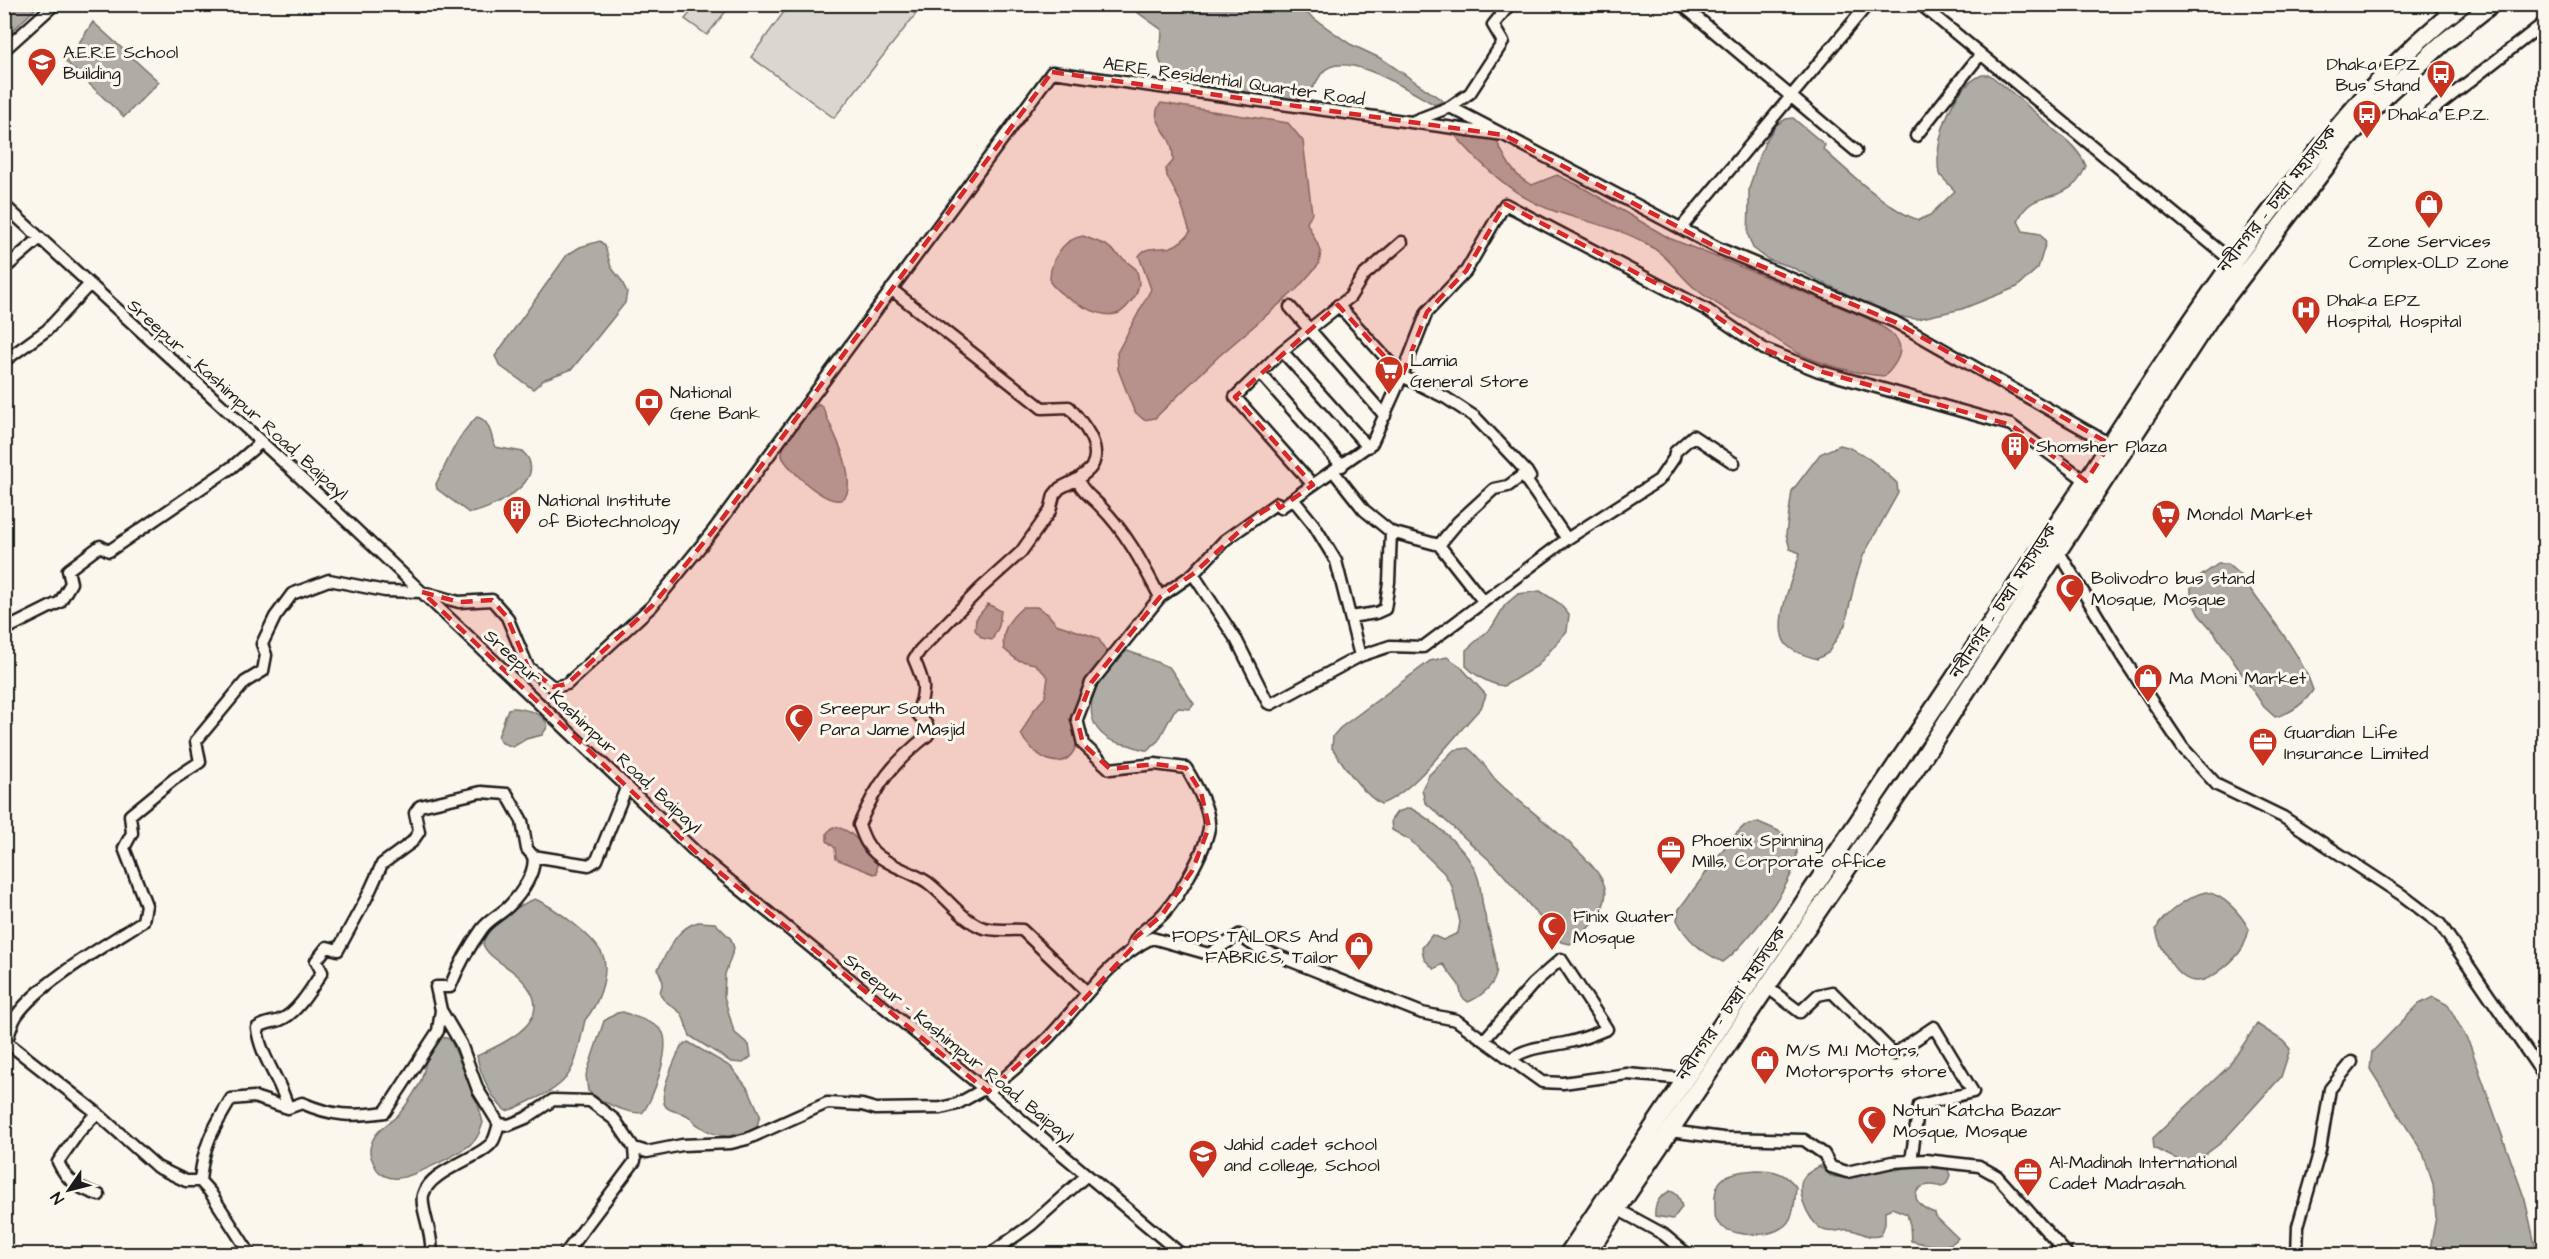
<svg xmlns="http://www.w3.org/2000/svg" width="2549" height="1259" font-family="'Architects Daughter','Noto Sans Bengali',sans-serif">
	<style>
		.green { fill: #dad7ce; stroke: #7b7a75; stroke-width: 1.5 }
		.water { fill: #afaca5; stroke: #74726e; stroke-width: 1.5 }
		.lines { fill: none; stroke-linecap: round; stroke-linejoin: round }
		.minor-casing { stroke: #1c1c1c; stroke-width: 15 }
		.highway-casing { stroke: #1c1c1c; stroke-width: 21 }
		.minor { stroke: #fbf7ec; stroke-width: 10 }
		.highway { stroke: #fbf7ec; stroke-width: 16 }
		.marked { fill: #d62828; fill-opacity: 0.2; stroke: #d62828; stroke-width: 4.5; stroke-dasharray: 12 8; stroke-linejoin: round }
		.labels { text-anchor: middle; stroke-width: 6; stroke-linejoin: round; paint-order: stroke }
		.poi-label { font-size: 18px; fill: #1c1c1c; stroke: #fbf7ec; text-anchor: start }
		.street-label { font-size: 18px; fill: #1c1c1c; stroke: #fbf7ec }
	</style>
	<rect width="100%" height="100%" fill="#fbf7ec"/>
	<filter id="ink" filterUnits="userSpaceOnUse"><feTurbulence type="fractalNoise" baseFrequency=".0167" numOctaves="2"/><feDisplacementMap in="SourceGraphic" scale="12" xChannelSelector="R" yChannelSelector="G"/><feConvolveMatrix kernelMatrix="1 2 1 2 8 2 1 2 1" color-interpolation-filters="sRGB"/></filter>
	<g filter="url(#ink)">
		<path class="green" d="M697,5V4L731,5L707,35L685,19Z
			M789,5H902L916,14L834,118L751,57Z"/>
		<path class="water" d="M5,4H37L38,6L5,38Z
			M1136,5H1295L1350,44L1382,59L1443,101L1435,105C1413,93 1343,46 1322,73C1314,84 1310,100 1293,100C1262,102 1202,86 1170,78C1151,51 1162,57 1162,30L1137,12Z
			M93,22L159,82L124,117L66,62Z
			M1982,75H1990C2012,92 2032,109 2052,128C2066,140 2078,148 2086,166C2083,172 2080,179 2076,183C2056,203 2030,190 2018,221L2023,231L2040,234L2046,242L2038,268L2017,287L1962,309L1917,319L1892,316L1789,266L1769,260L1753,248L1748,235L1749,205V189L1756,166L1765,142L1776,125L1786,119L1793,118L1825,145L1823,149C1845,169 1892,213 1919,220L1930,215L1955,191L1939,174C1934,141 1950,89 1982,75Z
			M1161,103L1288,123L1303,141L1312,213L1307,223L1321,251L1319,264L1297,289L1219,356L1155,418L1144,420L1134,411L1118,369L1117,353L1151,289L1139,256C1146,245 1159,250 1171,247C1179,244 1185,239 1190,232L1180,201L1167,176L1166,169L1173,161C1173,155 1173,148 1170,142C1164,128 1149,117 1161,103Z
			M1453,133L1495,138C1505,157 1512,176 1532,185L1557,175L1580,186L1669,238L1865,317C1894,333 1916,344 1885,376C1861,375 1819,364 1798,353C1783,345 1770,334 1755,326C1735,315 1715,304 1697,290C1678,275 1670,257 1647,244C1620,228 1587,222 1557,212C1515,199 1481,165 1453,133Z
			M1083,236L1106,245L1136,269C1140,279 1140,286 1135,296C1131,302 1126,309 1119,313C1102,321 1060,297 1050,282C1049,262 1062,239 1083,236Z
			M600,241L605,246L611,267L621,280L627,292L625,303L572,369L545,379L533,389L500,366L495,356L567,255L580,247Z
			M819,404L823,408C832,431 846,453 848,478C853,535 784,466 782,456C780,444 809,410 819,404Z
			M477,417C490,420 491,436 495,447L523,452C526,455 530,460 530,464C536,487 487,512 469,513L437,489L436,484C448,461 457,435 477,417Z
			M1840,445C1863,450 1880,468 1897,483L1898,493L1863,556L1855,581L1845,625L1828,653L1817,659C1808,656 1798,654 1790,648C1767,632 1795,574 1800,553L1790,549L1786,534L1792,491L1820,454Z
			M2218,564H2227L2240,575C2264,610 2300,650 2313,690C2304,704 2291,713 2275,717L2264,707L2214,632L2199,615L2191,599V588L2194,581Z
			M1540,591L1559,603L1569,615L1567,631L1537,666L1504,686C1489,684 1477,677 1466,666V650L1492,627L1505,605L1518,594Z
			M988,604L1001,611L999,626L992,640L982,638L975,630L976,619Z
			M1023,607H1037L1048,614L1056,624L1098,638L1108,654C1098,669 1085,684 1078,701C1071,718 1084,740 1071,755C1056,773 1028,750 1021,734L1033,711L1045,697L1048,677L1035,664L1017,660L1004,649C1001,630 1009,619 1023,607Z
			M1127,651C1132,652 1167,666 1170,668L1194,704L1190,709L1178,708L1174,711L1158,741L1147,750C1141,750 1136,747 1129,745C1121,743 1114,743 1107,738C1073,714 1101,668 1127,651Z
			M1447,657L1460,666L1486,695L1481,708C1455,734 1414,793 1381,804C1361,793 1345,766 1332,748L1333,736L1340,728L1430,661Z
			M514,708C528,710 543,712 548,726L542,735L526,739L513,747L502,743L498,737L508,709Z
			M1468,748C1480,757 1486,768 1495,779C1518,804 1599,858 1605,888C1610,909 1585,933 1570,944L1561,942L1497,867L1425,802L1422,789L1429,775L1454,750Z
			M1410,808C1433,820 1469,851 1477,875C1481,885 1481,897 1483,907C1486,924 1499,960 1496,974C1494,986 1479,998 1468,1002L1462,997L1459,985L1443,964L1434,969L1424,959L1422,948L1432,935L1443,940L1458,933L1460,922L1452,886L1444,873L1410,840L1392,830L1391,820L1397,812Z
			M1758,822C1770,827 1790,834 1796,847C1805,872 1743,949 1723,962C1703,953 1687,941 1677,920L1679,909L1731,839L1744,826Z
			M833,827C852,827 864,849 877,862V873L874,874L836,859L835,848L827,841V833Z
			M2206,892C2224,895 2240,913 2249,929C2248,934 2246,941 2243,947C2236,959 2213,980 2198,981C2177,983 2159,946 2156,929C2163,914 2190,895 2206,892Z
			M535,899C554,907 599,939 604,959C608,978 598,1005 585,1020C575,1062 577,1082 532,1100C524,1104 515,1109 506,1111C492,1100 480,1074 477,1056C510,1040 563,1017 517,975C507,965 488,958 483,944C486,927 520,904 535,899Z
			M698,922L715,923L731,939L734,948L725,974L724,996L734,1032L749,1045L751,1057L743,1063L731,1062L690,1036L682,1014L663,999L660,993L663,982L658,969C669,950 675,929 698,922Z
			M2433,997L2448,1005L2470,1045L2525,1200L2536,1249L2517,1254H2429L2436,1217L2433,1184L2423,1153L2370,1069L2372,1052L2419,1004Z
			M623,1012C634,1017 653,1021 661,1030C673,1043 653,1102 642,1113C624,1113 602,1102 588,1091L586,1075L604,1021L617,1013Z
			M2257,1024L2283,1041L2290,1049L2281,1077L2222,1142L2198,1160L2180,1161L2154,1148L2153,1138L2229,1066Z
			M442,1037L450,1039L477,1100L483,1123C481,1128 479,1135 475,1140C465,1152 413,1177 398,1178C389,1179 379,1175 375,1166C372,1160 368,1152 371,1145C375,1130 388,1125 398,1115C406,1107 413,1094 419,1085C427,1070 424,1046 442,1037Z
			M688,1042L731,1067L749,1090L760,1115L755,1133C736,1139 715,1138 698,1125C694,1123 692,1118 688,1116C681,1111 667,1113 664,1103C660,1089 676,1059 681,1046Z
			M1820,1166L1831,1176L1843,1178L1856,1177L1887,1168L1896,1170L1912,1166L1947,1168L1950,1175L1947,1183L1942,1187C1915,1178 1903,1202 1935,1213L1936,1217L1958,1238C1947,1252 1927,1244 1911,1241L1910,1225L1907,1214L1892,1208L1885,1211V1224L1881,1235C1869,1240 1863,1232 1851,1230C1843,1228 1835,1233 1827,1231C1812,1229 1796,1195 1802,1180C1805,1174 1814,1169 1820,1166Z
			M1757,1170C1774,1170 1786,1173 1796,1187C1795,1197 1795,1210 1790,1219C1780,1239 1737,1238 1721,1226C1714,1221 1715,1214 1715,1205C1713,1174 1732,1172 1757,1170Z
			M1670,1191C1678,1193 1680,1199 1682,1207L1673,1219L1655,1216C1654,1203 1659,1197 1670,1191Z"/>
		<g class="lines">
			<g class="minor-casing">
				<path id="minor" d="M1681,4L1856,151
					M1920,4L2233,262
					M2438,4L2449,15
					M4,50L55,4
					M2429,113L2544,23
					M1414,121L1450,107L1470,93L1503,42L1493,25L1510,4
					M1504,135L1718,248L1895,322L2110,444
					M1916,136L1980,55
					M4,205L332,507L702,858L988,1092L1181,1254
					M1681,228L1868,4
					M4,269L39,239
					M891,289L1042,408L1069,407C1082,422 1103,446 1092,466C1090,471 1082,475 1078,479C1080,490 1093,498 1101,507C1127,533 1143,565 1160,597
					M1338,305L1402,376L1446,398L1475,417L1527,472L1530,477L1526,480L1567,539
					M1290,307L1385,416
					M1282,351L1368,447
					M4,361L47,330L89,285
					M1260,373L1342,466
					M1334,472L1364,510L1391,532L1439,545L1483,601
					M1078,479L1060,488L1054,495L1050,511L1021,552L980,589L920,650L914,659C924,682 927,689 917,713L927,725L928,735C893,763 877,783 859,825C863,835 866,845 875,853C890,867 911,871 927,882C946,896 960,918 981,927C994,932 1009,929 1022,930L1087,992
					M1313,485L1235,397L1282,351L1350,297L1363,276L1402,242
					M1293,499L1314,525L1336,561L1360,656
					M1439,545L1458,522L1494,489L1508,486L1527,472
					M2059,552L2123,658L2183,748L2217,785L2283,817L2402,895L2440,924L2544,1076
					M1193,574L1237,641L1268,703L1271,704L1360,656L1390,646L1423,647L1567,539L1659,480L1674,458L1675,452L1693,436L1734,463
					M1350,617L1376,613L1385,609L1389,582L1391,532
					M4,630L60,602L71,583L68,570L100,546L109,551L232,467L260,443
					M1133,947C1136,932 1150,927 1160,917C1177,901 1205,852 1209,828C1211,810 1195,783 1186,768L1155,764L1110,769L1083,744L1077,719L1091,683L1160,597L1193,574L1225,540L1277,503L1280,508L1372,443L1402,376L1427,312L1466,271L1505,204L1707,310L1764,349L1819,371L2011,425L2086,481
					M1767,987L1800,1012L1818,995L1832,992L1894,1054L1934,1027L1973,1092L1919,1105L1911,1161
					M441,1010L461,1044L478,1090L499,1124L509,1125L526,1118L553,1100L590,1101L615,1120L634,1148L635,1161L565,1254
					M4,1040L97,1113L157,1167L186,1181H200L210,1192L250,1254
					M7,1040C10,1032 12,1022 17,1015C40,982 108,944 143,921L146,905L124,848L132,833L130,815L174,779L200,762L196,741L245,682L263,671L266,655L262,644L275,617L292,594L329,580L385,591L422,592L459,602L492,600L507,617L528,667L553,687L567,684L652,606L713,531L1052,72L1504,135L1450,107
					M1484,1040L1533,984L1561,959L1607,1029C1593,1035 1580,1040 1565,1043C1546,1047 1527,1047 1511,1059
					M988,1092C1008,1074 1031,1056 1050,1036C1082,1002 1109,959 1152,938L1209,954L1239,935L1256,947L1422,1013L1456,1020L1542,1082L1563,1083L1627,1074L1686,1079
					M288,1108C281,1080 260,1057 257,1028C266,1022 272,1023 280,1020C297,1014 313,986 322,972L316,961L327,947L338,950L367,897L382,864L412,842L419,832L415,813L420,806L481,792L507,794L522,821L527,849L533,856
					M97,1113L79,1132L58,1162C67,1182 80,1189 99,1195
					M1670,1131L1723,1138L1804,1140L1824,1154L1831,1167L1847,1172L1892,1162L1926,1160L1979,1166L1997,1176L2067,1254
					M634,1148L647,1152L682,1145L731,1143L747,1139L827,1103L862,1105L876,1109L941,1108L957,1104L984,1089
					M200,1181C203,1145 213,1129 231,1099L254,1097L288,1108L302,1103C332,1116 352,1117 385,1112L438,1031L441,1010L436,987H450C458,967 469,947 482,929C489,919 502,914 510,905C521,894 537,871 533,856L589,865L597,860L627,786
					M1617,1209L1663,1234L1687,1254
					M431,1254C434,1235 420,1209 423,1195C430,1169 483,1158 493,1141C496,1136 497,1129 499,1124
					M990,1254L1031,1225L1087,1175
					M2297,1254L2298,1226L2320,1150L2330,1089L2352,1062"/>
			</g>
			<g class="highway-casing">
				<path id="highway" d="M1568,1254L2085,483C2151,380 2218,277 2294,181C2345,116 2397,55 2463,4
					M1587,1254L1818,911L1907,782L2211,317L2345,142L2388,93L2444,42L2492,4"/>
			</g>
			<use href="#minor" class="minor"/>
			<use href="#highway" class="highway"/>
		</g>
	</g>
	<path class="marked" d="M1052,72L1504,135L1718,248L1895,322L2110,444L2086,481L2011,425L1819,371L1764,349L1707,310L1505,204L1466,271L1427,312L1402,376L1338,305L1235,397L1313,485L1280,508L1277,503L1256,516L1193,574L1160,597L1091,683L1077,719L1083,744L1110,769L1155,764L1186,768L1201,792L1209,827L1192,871L1162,915L1135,938L1133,947L1049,1037L988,1092L702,858L422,592L459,602L492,600L507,617L528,667L553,687L567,684L652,606L713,531Z"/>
	<defs>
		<g id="university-pin" transform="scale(1.5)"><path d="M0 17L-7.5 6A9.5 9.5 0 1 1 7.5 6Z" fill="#c8321e" stroke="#fbf7ec"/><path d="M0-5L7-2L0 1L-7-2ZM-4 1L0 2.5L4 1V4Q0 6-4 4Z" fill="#fff"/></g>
		<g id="bus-pin" transform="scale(1.5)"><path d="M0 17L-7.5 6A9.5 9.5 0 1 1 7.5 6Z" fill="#c8321e" stroke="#fbf7ec"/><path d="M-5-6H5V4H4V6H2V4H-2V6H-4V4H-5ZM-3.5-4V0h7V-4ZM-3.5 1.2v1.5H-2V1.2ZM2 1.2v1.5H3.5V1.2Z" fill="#fff"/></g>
		<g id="shop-pin" transform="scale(1.5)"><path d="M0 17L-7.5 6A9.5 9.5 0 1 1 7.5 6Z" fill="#c8321e" stroke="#fbf7ec"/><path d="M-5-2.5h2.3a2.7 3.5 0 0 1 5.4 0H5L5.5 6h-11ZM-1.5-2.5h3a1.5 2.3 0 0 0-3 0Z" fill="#fff"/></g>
		<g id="hospital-pin" transform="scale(1.5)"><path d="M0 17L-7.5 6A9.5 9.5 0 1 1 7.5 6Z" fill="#c8321e" stroke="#fbf7ec"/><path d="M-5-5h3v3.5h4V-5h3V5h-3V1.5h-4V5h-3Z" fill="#fff"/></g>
		<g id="supermarket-pin" transform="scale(1.5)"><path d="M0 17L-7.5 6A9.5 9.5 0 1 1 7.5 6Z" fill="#c8321e" stroke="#fbf7ec"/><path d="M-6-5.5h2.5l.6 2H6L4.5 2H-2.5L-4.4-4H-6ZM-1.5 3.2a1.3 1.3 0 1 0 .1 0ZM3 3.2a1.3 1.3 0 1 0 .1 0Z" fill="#fff"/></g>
		<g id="bank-pin" transform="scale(1.5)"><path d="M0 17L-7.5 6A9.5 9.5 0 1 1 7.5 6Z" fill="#c8321e" stroke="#fbf7ec"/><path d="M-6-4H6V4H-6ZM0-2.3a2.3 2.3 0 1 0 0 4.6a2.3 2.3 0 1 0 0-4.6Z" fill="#fff"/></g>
		<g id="building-pin" transform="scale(1.5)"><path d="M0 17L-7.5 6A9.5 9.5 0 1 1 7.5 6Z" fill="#c8321e" stroke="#fbf7ec"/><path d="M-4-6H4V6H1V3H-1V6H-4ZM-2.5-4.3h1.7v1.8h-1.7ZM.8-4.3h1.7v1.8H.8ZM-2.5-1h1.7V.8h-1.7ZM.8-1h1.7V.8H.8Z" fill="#fff"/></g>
		<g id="mosque-pin" transform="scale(1.5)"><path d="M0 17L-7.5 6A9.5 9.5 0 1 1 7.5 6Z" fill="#c8321e" stroke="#fbf7ec"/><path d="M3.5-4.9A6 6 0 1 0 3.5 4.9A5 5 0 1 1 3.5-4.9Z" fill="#fff"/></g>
		<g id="office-pin" transform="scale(1.5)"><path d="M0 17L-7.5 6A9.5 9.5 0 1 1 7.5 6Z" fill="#c8321e" stroke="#fbf7ec"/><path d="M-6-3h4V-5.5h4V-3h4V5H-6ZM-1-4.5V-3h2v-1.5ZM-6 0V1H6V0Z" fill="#fff"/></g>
		<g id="school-pin" transform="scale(1.5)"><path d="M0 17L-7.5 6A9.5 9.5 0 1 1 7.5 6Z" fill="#c8321e" stroke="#fbf7ec"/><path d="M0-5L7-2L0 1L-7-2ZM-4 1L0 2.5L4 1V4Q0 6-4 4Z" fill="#fff"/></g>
	</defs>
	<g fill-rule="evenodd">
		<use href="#university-pin" x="42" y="62"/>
		<use href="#bus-pin" x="2441" y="74"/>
		<use href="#bus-pin" x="2367" y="114"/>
		<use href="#shop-pin" x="2429" y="204"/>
		<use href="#hospital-pin" x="2306" y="310"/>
		<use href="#supermarket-pin" x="1389" y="370"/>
		<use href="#bank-pin" x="649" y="402"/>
		<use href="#building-pin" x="2015" y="446"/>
		<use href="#building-pin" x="517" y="510"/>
		<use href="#supermarket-pin" x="2166" y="514"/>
		<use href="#mosque-pin" x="2070" y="588"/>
		<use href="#shop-pin" x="2148" y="678"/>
		<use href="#mosque-pin" x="799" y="718"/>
		<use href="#office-pin" x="2263" y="742"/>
		<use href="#office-pin" x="1671" y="850"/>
		<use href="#mosque-pin" x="1552" y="926"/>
		<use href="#shop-pin" x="1359" y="946"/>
		<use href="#shop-pin" x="1765" y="1060"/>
		<use href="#mosque-pin" x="1872" y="1120"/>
		<use href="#school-pin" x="1203" y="1154"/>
		<use href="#office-pin" x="2028" y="1172"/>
	</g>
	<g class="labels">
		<g class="poi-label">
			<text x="63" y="58">A.E.R.E School<tspan x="63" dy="21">Building</tspan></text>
			<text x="2420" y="70" text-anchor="end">Dhaka EPZ<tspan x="2420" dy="21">Bus Stand</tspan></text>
			<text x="2388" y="120">Dhaka E.P.Z.</text>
			<text x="2429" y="247" text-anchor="middle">Zone Services<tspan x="2429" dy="21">Complex-OLD Zone</tspan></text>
			<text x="2327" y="306">Dhaka EPZ<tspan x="2327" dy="21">Hospital, Hospital</tspan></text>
			<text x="1410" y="366">Lamia<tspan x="1410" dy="21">General Store</tspan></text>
			<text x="670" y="398">National<tspan x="670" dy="21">Gene Bank</tspan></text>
			<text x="2036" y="452">Shomsher Plaza</text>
			<text x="538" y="506">National Institute<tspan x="538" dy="21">of Biotechnology</tspan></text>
			<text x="2187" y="520">Mondol Market</text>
			<text x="2091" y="584">Bolivodro bus stand<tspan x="2091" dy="21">Mosque, Mosque</tspan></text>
			<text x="2169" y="684">Ma Moni Market</text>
			<text x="820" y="714">Sreepur South<tspan x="820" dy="21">Para Jame Masjid</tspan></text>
			<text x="2284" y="738">Guardian Life<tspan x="2284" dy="21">Insurance Limited</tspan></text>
			<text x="1692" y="846">Phoenix Spinning<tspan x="1692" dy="21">Mills, Corporate office</tspan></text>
			<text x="1573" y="922">Finix Quater<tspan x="1573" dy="21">Mosque</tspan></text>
			<text x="1338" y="942" text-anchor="end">FOPS TAILORS And<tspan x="1338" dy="21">FABRICS, Tailor</tspan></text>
			<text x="1786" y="1056">M/S M.I Motors,<tspan x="1786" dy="21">Motorsports store</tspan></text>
			<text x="1893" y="1116">Notun Katcha Bazar<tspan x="1893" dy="21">Mosque, Mosque</tspan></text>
			<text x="1224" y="1150">Jahid cadet school<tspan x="1224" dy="21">and college, School</tspan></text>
			<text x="2049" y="1168">Al-Madinah International<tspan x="2049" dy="21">Cadet Madrasah.</tspan></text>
		</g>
		<g class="street-label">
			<text transform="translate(1234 81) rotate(8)" y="6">AERE, Residential Quarter Road</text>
			<text transform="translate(2277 199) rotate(-52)" y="6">নবীনগর - চন্দ্রা মহাসড়ক</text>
			<text transform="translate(238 399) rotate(42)" y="6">Sreepur - Kashimpur Road, Baipayl</text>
			<text transform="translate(2003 601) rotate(-57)" y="6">নবীনগর - চন্দ্রা মহাসড়ক</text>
			<text transform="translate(593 731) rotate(43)" y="6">Sreepur - Kashimpur Road, Baipayl</text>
			<text transform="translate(1731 1004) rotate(-56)" y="6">নবীনগর - চন্দ্রা মহাসড়ক</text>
			<text transform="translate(959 1048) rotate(39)" y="6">Sreepur - Kashimpur Road, Baipayl</text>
		</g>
	</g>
	<rect width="2549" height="1259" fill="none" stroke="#fbf7ec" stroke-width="24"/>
	<rect x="12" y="12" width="2525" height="1235" fill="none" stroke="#1c1c1c" stroke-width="2" filter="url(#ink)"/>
	<g transform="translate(69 1190) rotate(235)" stroke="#fbf7ec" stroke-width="4.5" paint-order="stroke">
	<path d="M0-4.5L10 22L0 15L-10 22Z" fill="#1c1c1c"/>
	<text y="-9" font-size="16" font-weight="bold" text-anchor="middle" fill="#1c1c1c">N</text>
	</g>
</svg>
